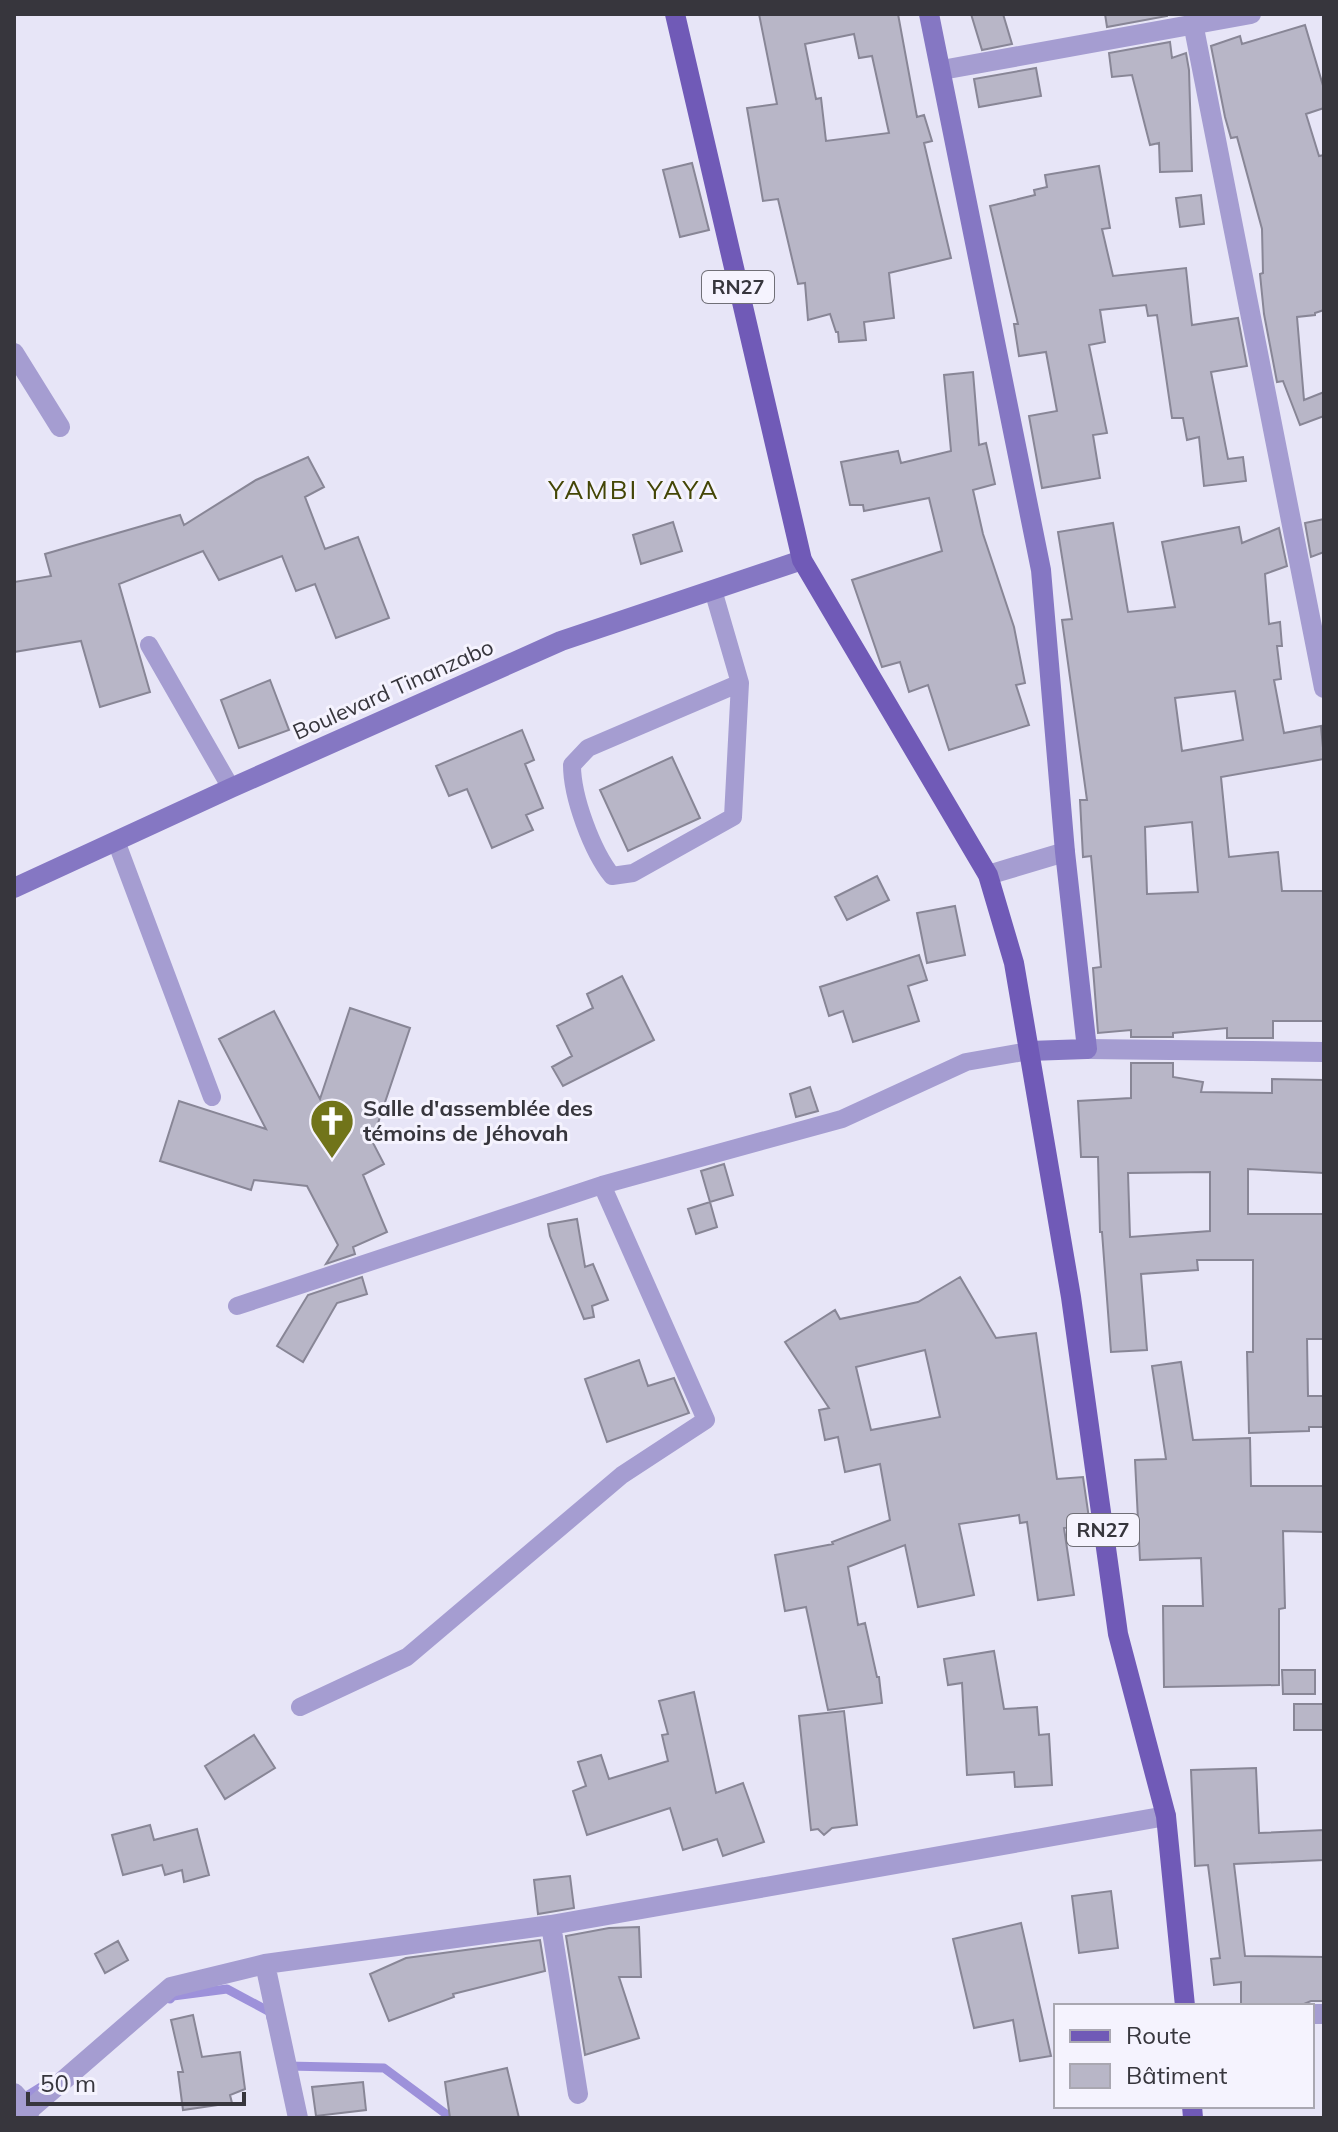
<svg xmlns="http://www.w3.org/2000/svg" width="1338" height="2132" font-family="Mulish,sans-serif">
	<style>
		.lines { fill: none; stroke-linecap: round; stroke-linejoin: round }
		.stream { stroke: #9d91da; stroke-width: 9 }
		.building { fill: #b8b6c7; stroke: #888696; stroke-width: 2; fill-rule: evenodd }
		.lane { stroke: #a59dd1; stroke-width: 18 }
		.street { stroke: #a59dd1; stroke-width: 20 }
		.secondary { stroke: #8577c3; stroke-width: 20 }
		.primary { stroke: #705ab7; stroke-width: 20 }
		.labels { text-anchor: middle; stroke-width: 6; stroke-linejoin: round; paint-order: stroke }
		.shield { fill: #f5f3fe; stroke: #706f77; stroke-width: 2 }
		.shield-label { font-size: 20px; font-weight: bold; fill: #37363d }
		.street-label { font-size: 22px; fill: #37363d; stroke: #f5f3fe }
		.poi-label { font-size: 22px; font-weight: bold; fill: #37363d; stroke: #f5f3fe; text-anchor: start }
		.quarter-label { font-size: 26px; letter-spacing: 2px; fill: #444606; stroke: #f5f3fe }
	</style>
	<rect width="100%" height="100%" fill="#e7e5f7"/>
	<g class="lines">
		<path class="stream" d="M170,1999L173,1996L227,1989L270,2012L271,2018
			M286,2066L384,2068L446,2114L447,2118
			M20,2100L49,2082"/>
	</g>
	<path class="building" d="M759,14H898L917,117L924,115L932,141L924,143L951,258L889,273L894,318L864,322L866,340L839,342L838,332H836L830,314L808,320L805,283L798,284L778,199L763,201L747,108L777,104ZM854,34L859,58L872,56L889,133L826,141L821,98L816,99L805,44Z
		M971,14H1003L1012,44L982,50Z
		M1105,14H1167V16L1107,27Z
		M1305,25L1324,89V108L1306,114L1319,156L1324,155V310L1315,313V315L1297,317L1304,400L1324,392V416L1300,425L1283,381L1277,382L1264,314L1260,274L1263,273L1262,229L1237,137L1231,138L1225,117L1211,46L1240,36L1242,44Z
		M1170,42L1172,58L1186,53L1189,70L1192,171L1160,172L1159,143L1150,145L1132,75L1112,77L1109,53Z
		M1036,68L1041,96L979,107L974,79Z
		M692,163L709,230L680,237L663,170Z
		M1099,166L1110,228L1102,229L1113,276L1186,268L1192,325L1238,318L1247,366L1211,372L1228,459L1243,457L1246,481L1204,486L1199,437L1187,440L1183,418H1172L1157,315L1148,316L1146,305L1100,310L1105,342L1089,345L1107,433L1093,435L1100,478L1042,488L1029,416L1057,411L1046,352L1019,356L1014,324H1018L990,206L1035,195L1034,190L1047,187L1045,175Z
		M1201,195L1204,224L1180,227L1176,198Z
		M973,372L979,445L986,443L995,484L973,490L983,534L1014,627L1025,683L1016,685L1029,725L949,750L928,685L909,692L900,662L882,667L852,580L942,551L929,498L864,511L863,505H850L841,462L898,451L901,463L951,451L944,375Z
		M308,457L324,487L305,497L325,549L358,537L389,618L336,638L315,584L296,591L282,556L219,580L203,551L119,584L150,692L100,707L81,641L14,652V582L51,576L45,554L180,515L184,525L256,480Z
		M1324,519V552L1311,557L1305,523Z
		M673,522L682,551L641,564L633,535Z
		M1113,523L1128,612L1175,607L1162,542L1239,527L1242,543L1279,528L1287,566L1265,574L1269,624L1280,622L1282,646H1277L1281,679L1274,680L1284,733L1321,726L1324,759L1221,777L1229,857L1278,852L1282,891H1324V1021H1273V1038H1227V1028L1173,1033V1037H1131V1030L1098,1033L1093,968L1101,967L1091,856L1083,857L1080,800H1087L1062,620L1072,619L1058,532ZM1235,691L1243,740L1182,751L1175,698ZM1192,822L1198,892L1147,894L1145,827Z
		M270,680L289,730L239,748L221,700Z
		M522,730L534,760L525,764L543,808L526,815L533,830L492,848L467,789L449,796L436,766Z
		M672,757L700,818L628,851L600,790Z
		M877,876L889,900L847,920L835,897Z
		M955,906L965,955L927,963L917,913Z
		M919,955L927,980L908,986L919,1021L853,1042L843,1011L829,1016L820,987Z
		M622,976L654,1040L563,1086L552,1067L572,1056L557,1026L593,1008L587,994Z
		M350,1008L410,1028L372,1141L384,1164L363,1175L387,1232L353,1247L355,1254L326,1264L338,1245L307,1186L254,1180L251,1190L160,1161L179,1101L266,1129L219,1039L274,1011L320,1099Z
		M1131,1063H1173V1077L1203,1082L1201,1092L1272,1093V1079L1324,1080V1173L1248,1169V1214H1324V1339H1307L1308,1396H1324V1427H1309V1431L1249,1433L1247,1352H1253V1260H1197L1198,1270L1141,1274L1147,1350L1111,1352L1102,1232H1100L1098,1157H1081L1078,1101L1131,1098ZM1210,1172V1231L1130,1237L1128,1173Z
		M810,1087L818,1111L796,1117L790,1094Z
		M724,1164L733,1195L710,1202L701,1171Z
		M710,1202L717,1227L696,1234L688,1209Z
		M577,1219L585,1267L593,1264L608,1300L592,1306L594,1317L584,1319L550,1236L548,1224Z
		M362,1277L367,1294L337,1303L303,1362L277,1346L308,1295Z
		M960,1277L996,1338L1036,1333L1057,1479L1083,1477L1090,1525L1064,1528L1074,1595L1038,1600L1027,1522L1020,1523L1019,1515L959,1524L974,1595L918,1607L905,1545L848,1567L858,1625L865,1623L877,1677H879L882,1703L828,1710L806,1607L785,1611L775,1555L833,1544L832,1542L890,1520L880,1464L845,1472L838,1437L825,1440L819,1410L829,1408L785,1342L835,1310L840,1319L918,1302ZM925,1350L940,1417L871,1430L856,1367Z
		M639,1360L648,1386L674,1378L689,1413L607,1442L585,1379Z
		M1181,1362L1193,1440L1250,1438L1251,1486H1324V1532L1283,1531L1285,1608L1279,1609V1685L1164,1687L1163,1606H1203L1201,1558L1140,1560L1135,1460L1166,1459L1152,1366Z
		M994,1651L1004,1709L1037,1707L1039,1735L1049,1734L1052,1785L1015,1787L1014,1772L967,1775L962,1683L948,1685L944,1659Z
		M1282,1670H1315V1694H1283Z
		M694,1692L716,1793L743,1783L764,1842L723,1856L717,1839L683,1850L670,1808L587,1835L573,1791L586,1786L578,1762L601,1755L609,1779L668,1761L662,1735L668,1734L659,1701Z
		M1294,1704H1324V1730H1294Z
		M844,1711L857,1825L832,1828L824,1835L818,1829L811,1830L799,1716Z
		M254,1735L275,1768L225,1799L205,1766Z
		M1256,1768L1259,1833L1324,1830V1860L1234,1864L1245,1956L1324,1957V2001H1311L1304,2004H1241V1982L1214,1985L1211,1959L1220,1958L1208,1865L1195,1866L1191,1770Z
		M150,1825L154,1840L197,1829L209,1875L184,1882L182,1870L165,1875L162,1865L123,1875L112,1835Z
		M570,1876L574,1908L538,1914L534,1880Z
		M1111,1891L1118,1948L1079,1953L1072,1896Z
		M1021,1923L1051,2056L1020,2061L1013,2020L974,2028L953,1939Z
		M639,1927L641,1977H619L639,2038L585,2055L566,1936L609,1928Z
		M540,1940L545,1971L453,1994L454,1997L389,2021L370,1974L406,1958Z
		M118,1941L128,1960L105,1973L95,1954Z
		M193,2015L202,2057L240,2052L245,2089L230,2095L232,2103L183,2110L178,2072H183L171,2020Z
		M507,2068L519,2118H450L445,2082Z
		M363,2082L366,2110L316,2116L312,2087Z"/>
	<g class="lines">
		<path class="lane" d="M713,590L740,683L733,817L633,873L612,876C592,851 572,797 572,765L588,748L740,683
			M149,645L231,788
			M116,841L212,1097
			M237,1306L602,1185L842,1119L966,1062L1029,1051
			M300,1707L407,1657L622,1475L706,1420L602,1185"/>
		<path class="street" d="M1193,23L1324,688
			M942,70L1251,14
			M14,353L60,427
			M988,875L1065,852
			M1087,1049L1324,1052
			M551,1925L578,2094
			M265,1964L298,2118
			M1312,2014H1324
			M14,2093L30,2111
			M20,2118L171,1987L265,1964L551,1925L1166,1816"/>
		<path class="secondary" d="M929,14L1041,570L1065,852L1087,1049L1029,1051
			M14,888L231,788L561,641L802,560"/>
		<path class="primary" d="M675,14L802,560L988,875L1014,963L1071,1297L1118,1634L1166,1816L1185,2006
			M1192,2106L1193,2118"/>
	</g>
	<defs>
		<g id="church-pin" transform="scale(2.3)"><path d="M0 17L-7.5 6A9.5 9.5 0 1 1 7.5 6Z" fill="#71741a" stroke="#f5f3fe"/><path d="M-1.2-6h2.4v3.5h3.3v2.4h-3.3V6h-2.4V-.1h-3.3v-2.4h3.3Z" fill="#fff"/></g>
	</defs>
	<g fill-rule="evenodd">
		<use href="#church-pin" x="332" y="1121"/>
	</g>
	<g class="labels">
		<g class="shield">
			<rect x="702" y="271" width="72" height="32" rx="6"/>
			<rect x="1067" y="1514" width="72" height="32" rx="6"/>
		</g>
		<g class="shield-label">
			<text x="738" y="294">RN27</text>
			<text x="1103" y="1537">RN27</text>
		</g>
		<g class="street-label">
			<text transform="translate(393 689) rotate(-24)" y="8">Boulevard Tinanzabo</text>
		</g>
		<g class="poi-label">
			<text x="363" y="1116">Salle d'assemblée des<tspan x="363" dy="25">témoins de Jéhovah</tspan></text>
		</g>
		<g class="quarter-label">
			<text x="634" y="499">YAMBI YAYA</text>
		</g>
	</g>
	<rect width="1338" height="2132" fill="none" stroke="#37363d" stroke-width="32"/>
	<rect x="1054" y="2004" width="260" height="104" fill="#f5f3fe" stroke="#a9a7b1" stroke-width="2"/>
	<rect x="1070" y="2030" width="40" height="12" fill="#705ab7" stroke="#a9a7b1" stroke-width="2"/>
	<text x="1126" y="2044" font-size="24" fill="#37363d">Route</text>
	<rect x="1070" y="2064" width="40" height="24" fill="#b8b6c7" stroke="#a9a7b1" stroke-width="2"/>
	<text x="1126" y="2084" font-size="24" fill="#37363d">Bâtiment</text>
	<path d="M28 2092v12h216v-12" fill="none" stroke="#37363d" stroke-width="4"/>
	<text x="40" y="2092" font-size="24" fill="#37363d" stroke="#f5f3fe" stroke-width="6" paint-order="stroke">50 m</text>
</svg>
